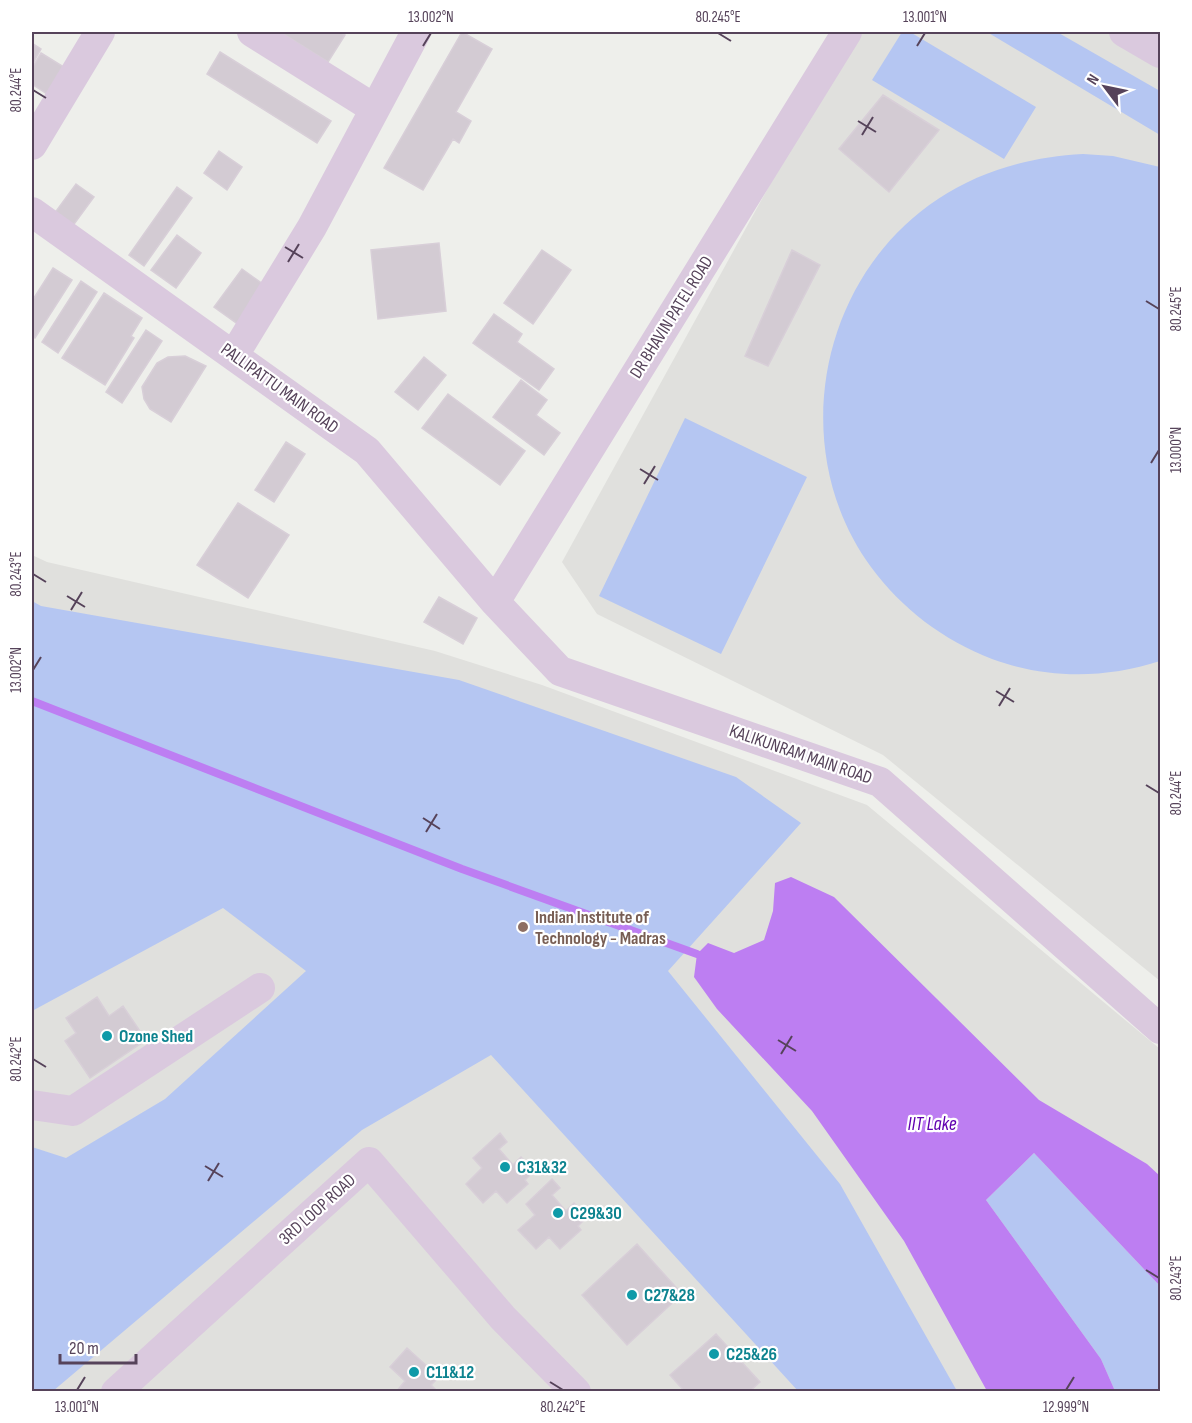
<svg xmlns="http://www.w3.org/2000/svg" width="1192" height="1423" font-family="'Sofia Sans Condensed',sans-serif">
	<style>
		.education { fill: #e0e0dd }
		.green { fill: #b5c6f2 }
		.water { fill: #bd7ef2 }
		.lines { fill: none; stroke-linecap: round; stroke-linejoin: round }
		.stream { stroke: #bd7ef2; stroke-width: 8 }
		.building { fill: #d3cbd3; stroke: #d8cfd8; stroke-width: 1.5 }
		.minor { stroke: #dac9de; stroke-width: 30 }
		.ticks { fill: none; stroke: #56435a; stroke-width: 2 }
		.education-dot { fill: #8d6e63; stroke: #fff; stroke-width: 2 }
		.culture-dot { fill: #0f9aa8; stroke: #fff; stroke-width: 2 }
		.labels { text-anchor: middle; stroke-width: 4.5; stroke-linejoin: round; paint-order: stroke }
		.street-label { font-size: 18px; fill: #56435a; stroke: #fff }
		.education-label { font-size: 18px; font-weight: bold; fill: #785e54; stroke: #fff; text-anchor: start }
		.culture-label { font-size: 18px; font-weight: bold; fill: #0d838f; stroke: #fff; text-anchor: start }
		.water-label { font-size: 20px; font-style: italic; fill: #6001af; stroke: #fff }
		.neatline { fill: none; stroke: #56435a; stroke-width: 2 }
		.ticks-label { font-size: 15px; text-anchor: middle; fill: #56435a }
	</style>
	<rect width="100%" height="100%" fill="#eeefeb"/>
	<path class="education" d="M854,32H1160V981L883,755L597,614L562,562Z
		M32,555L47,562L435,651L542,685L867,805L1160,1049V1391H32Z"/>
	<path class="green" d="M902,32H910L1036,107L1004,159L872,80Z
		M987,32H1057L1160,91V135Z
		M1083,154L1113,156L1160,167V661C1105,679 1046,679 992,659C943,640 902,609 871,567C786,451 818,278 938,199C982,170 1030,157 1083,154Z
		M685,418L807,477L721,654L599,596Z
		M32,601L41,606L459,680L736,777L801,823L668,971L840,1184L957,1391H798L491,1055L362,1130L53,1391H32V1147L66,1158L165,1099L306,971L223,908L32,1011Z
		M1034,1153L1160,1286V1391H1115L1101,1359L986,1200Z"/>
	<path class="water" d="M791,877L834,897L1039,1100L1147,1164L1160,1176V1286L1034,1153L986,1200L1101,1359L1115,1391H987L904,1241L812,1111L717,1009L694,977L697,954L708,943L734,953L764,940L773,911L775,883Z"/>
	<g class="lines">
		<path class="stream" d="M32,701L462,869L697,954"/>
	</g>
	<path class="building" d="M280,32H339L345,35L328,62Z
		M462,32L492,49L456,112L471,121L459,143L453,139L423,190L384,168Z
		M32,43L41,49L32,65Z
		M220,52L331,121L317,143L207,74Z
		M41,53L67,69L50,96L32,84V68Z
		M883,95L939,130L889,192L839,149Z
		M219,151L242,167L227,190L204,173Z
		M76,184L94,197L69,231L51,218Z
		M177,187L192,198L144,266L129,255Z
		M177,235L201,253L176,288L151,270Z
		M439,243L446,311L378,319L371,250Z
		M542,250L571,270L533,324L504,303Z
		M792,250L820,265L768,366L745,356Z
		M53,268L72,280L35,338L32,336V301Z
		M242,269L267,287L239,325L214,307Z
		M81,281L97,292L58,353L42,342Z
		M104,293L142,318L131,336L134,338L105,385L62,358Z
		M494,314L522,334L517,342L554,369L539,390L473,343Z
		M146,330L162,341L122,403L106,392Z
		M185,356L206,366L171,422L150,409L144,399L142,387L157,363L168,357Z
		M424,357L446,375L418,410L395,392Z
		M521,380L547,400L536,415L560,433L544,455L493,417Z
		M448,394L525,451L500,485L422,428Z
		M286,442L305,454L274,502L255,490Z
		M238,503L289,535L248,598L197,565Z
		M439,597L477,618L463,644L424,622Z
		M97,997L109,1016L123,1006L146,1040L90,1078L65,1041L76,1033L66,1018Z
		M500,1133L507,1142L499,1149L513,1165L521,1157L534,1171L525,1180L528,1184L507,1203L496,1191L483,1203L466,1184L482,1168L473,1158Z
		M552,1179L560,1188L552,1195L566,1211L574,1203L587,1217L578,1226L581,1230L560,1249L549,1237L536,1249L518,1230L535,1215L526,1204Z
		M637,1244L682,1294L627,1345L582,1295Z
		M716,1334L760,1382L749,1392H685L670,1375Z
		M407,1348L439,1377L431,1385L438,1392H396L405,1381L390,1367Z"/>
	<g class="lines">
		<path class="minor" d="M252,32L375,109
			M1124,32L1160,53
			M32,145L100,32
			M32,212L367,451L495,602L560,671L880,782L1160,1029
			M234,355L312,227L416,32
			M495,602L847,32
			M32,1105L73,1111L260,988
			M116,1392L369,1162L503,1318L576,1392"/>
	</g>
	<path class="ticks" d="M718,33L731,41M423,46L431,33M917,46L925,33M33,90L46,98M858,121L876,132M862,135L873,117M285,247L303,258M288,262L299,244M1146,301L1159,309M1151,463L1159,450M640,469L658,480M644,484L655,466M33,574L46,582M67,596L85,607M71,610L82,592M33,670L41,657M996,691L1014,702M999,706L1010,688M1146,785L1159,793M423,818L440,829M426,832L437,814M778,1040L796,1051M781,1054L792,1036M33,1059L46,1067M205,1166L223,1177M208,1181L219,1163M1146,1270L1159,1278M550,1382L563,1390M77,1390L85,1377M1066,1390L1074,1377"/>
	<circle class="education-dot" cx="523" cy="927" r="6"/>
	<g class="culture-dot">
		<circle cx="107" cy="1036" r="6"/>
		<circle cx="505" cy="1167" r="6"/>
		<circle cx="558" cy="1213" r="6"/>
		<circle cx="632" cy="1295" r="6"/>
		<circle cx="714" cy="1354" r="6"/>
		<circle cx="414" cy="1372" r="6"/>
	</g>
	<g class="labels">
		<g class="street-label">
			<text transform="translate(671 317) rotate(-58)" y="6">DR BHAVIN PATEL ROAD</text>
			<text transform="translate(280 388) rotate(36)" y="6">PALLIPATTU MAIN ROAD</text>
			<text transform="translate(801 754) rotate(19)" y="6">KALIKUNRAM MAIN ROAD</text>
			<text transform="translate(317 1209) rotate(-42)" y="6">3RD LOOP ROAD</text>
		</g>
		<g class="education-label">
			<text x="535" y="923">Indian Institute of<tspan x="535" dy="21">Technology - Madras</tspan></text>
		</g>
		<g class="culture-label">
			<text x="119" y="1042">Ozone Shed</text>
			<text x="517" y="1173">C31&amp;32</text>
			<text x="570" y="1219">C29&amp;30</text>
			<text x="644" y="1301">C27&amp;28</text>
			<text x="726" y="1360">C25&amp;26</text>
			<text x="426" y="1378">C11&amp;12</text>
		</g>
		<g class="water-label">
			<text x="932" y="1130">IIT Lake</text>
		</g>
	</g>
	<rect width="1192" height="1423" fill="none" stroke="#ffffff" stroke-width="66"/>
	<g transform="translate(1105 87) rotate(302)" stroke="#ffffff" stroke-width="4.5" paint-order="stroke">
	<path d="M0-4.5L10 22L0 15L-10 22Z" fill="#56435a"/>
	<text y="-9" font-size="16" font-weight="bold" text-anchor="middle" fill="#56435a">N</text>
	</g>
	<path d="M60 1354v9h76v-9" fill="none" stroke="#56435a" stroke-width="3"/>
	<text x="69" y="1354" font-size="18" fill="#56435a" stroke="#ffffff" stroke-width="4.5" paint-order="stroke">20 m</text>
	<rect x="33" y="33" width="1126" height="1357" class="neatline"/>
	<g class="ticks-label">
		<text x="431" y="22">13.002°N</text>
		<text x="718" y="22">80.245°E</text>
		<text x="925" y="22">13.001°N</text>
		<text transform="translate(16 90) rotate(-90)" y="5">80.244°E</text>
		<text transform="translate(1176 309) rotate(-90)" y="5">80.245°E</text>
		<text transform="translate(1176 450) rotate(-90)" y="5">13.000°N</text>
		<text transform="translate(16 574) rotate(-90)" y="5">80.243°E</text>
		<text transform="translate(16 670) rotate(-90)" y="5">13.002°N</text>
		<text transform="translate(1176 793) rotate(-90)" y="5">80.244°E</text>
		<text transform="translate(16 1059) rotate(-90)" y="5">80.242°E</text>
		<text transform="translate(1176 1278) rotate(-90)" y="5">80.243°E</text>
		<text x="77" y="1412">13.001°N</text>
		<text x="563" y="1412">80.242°E</text>
		<text x="1066" y="1412">12.999°N</text>
	</g>
</svg>
